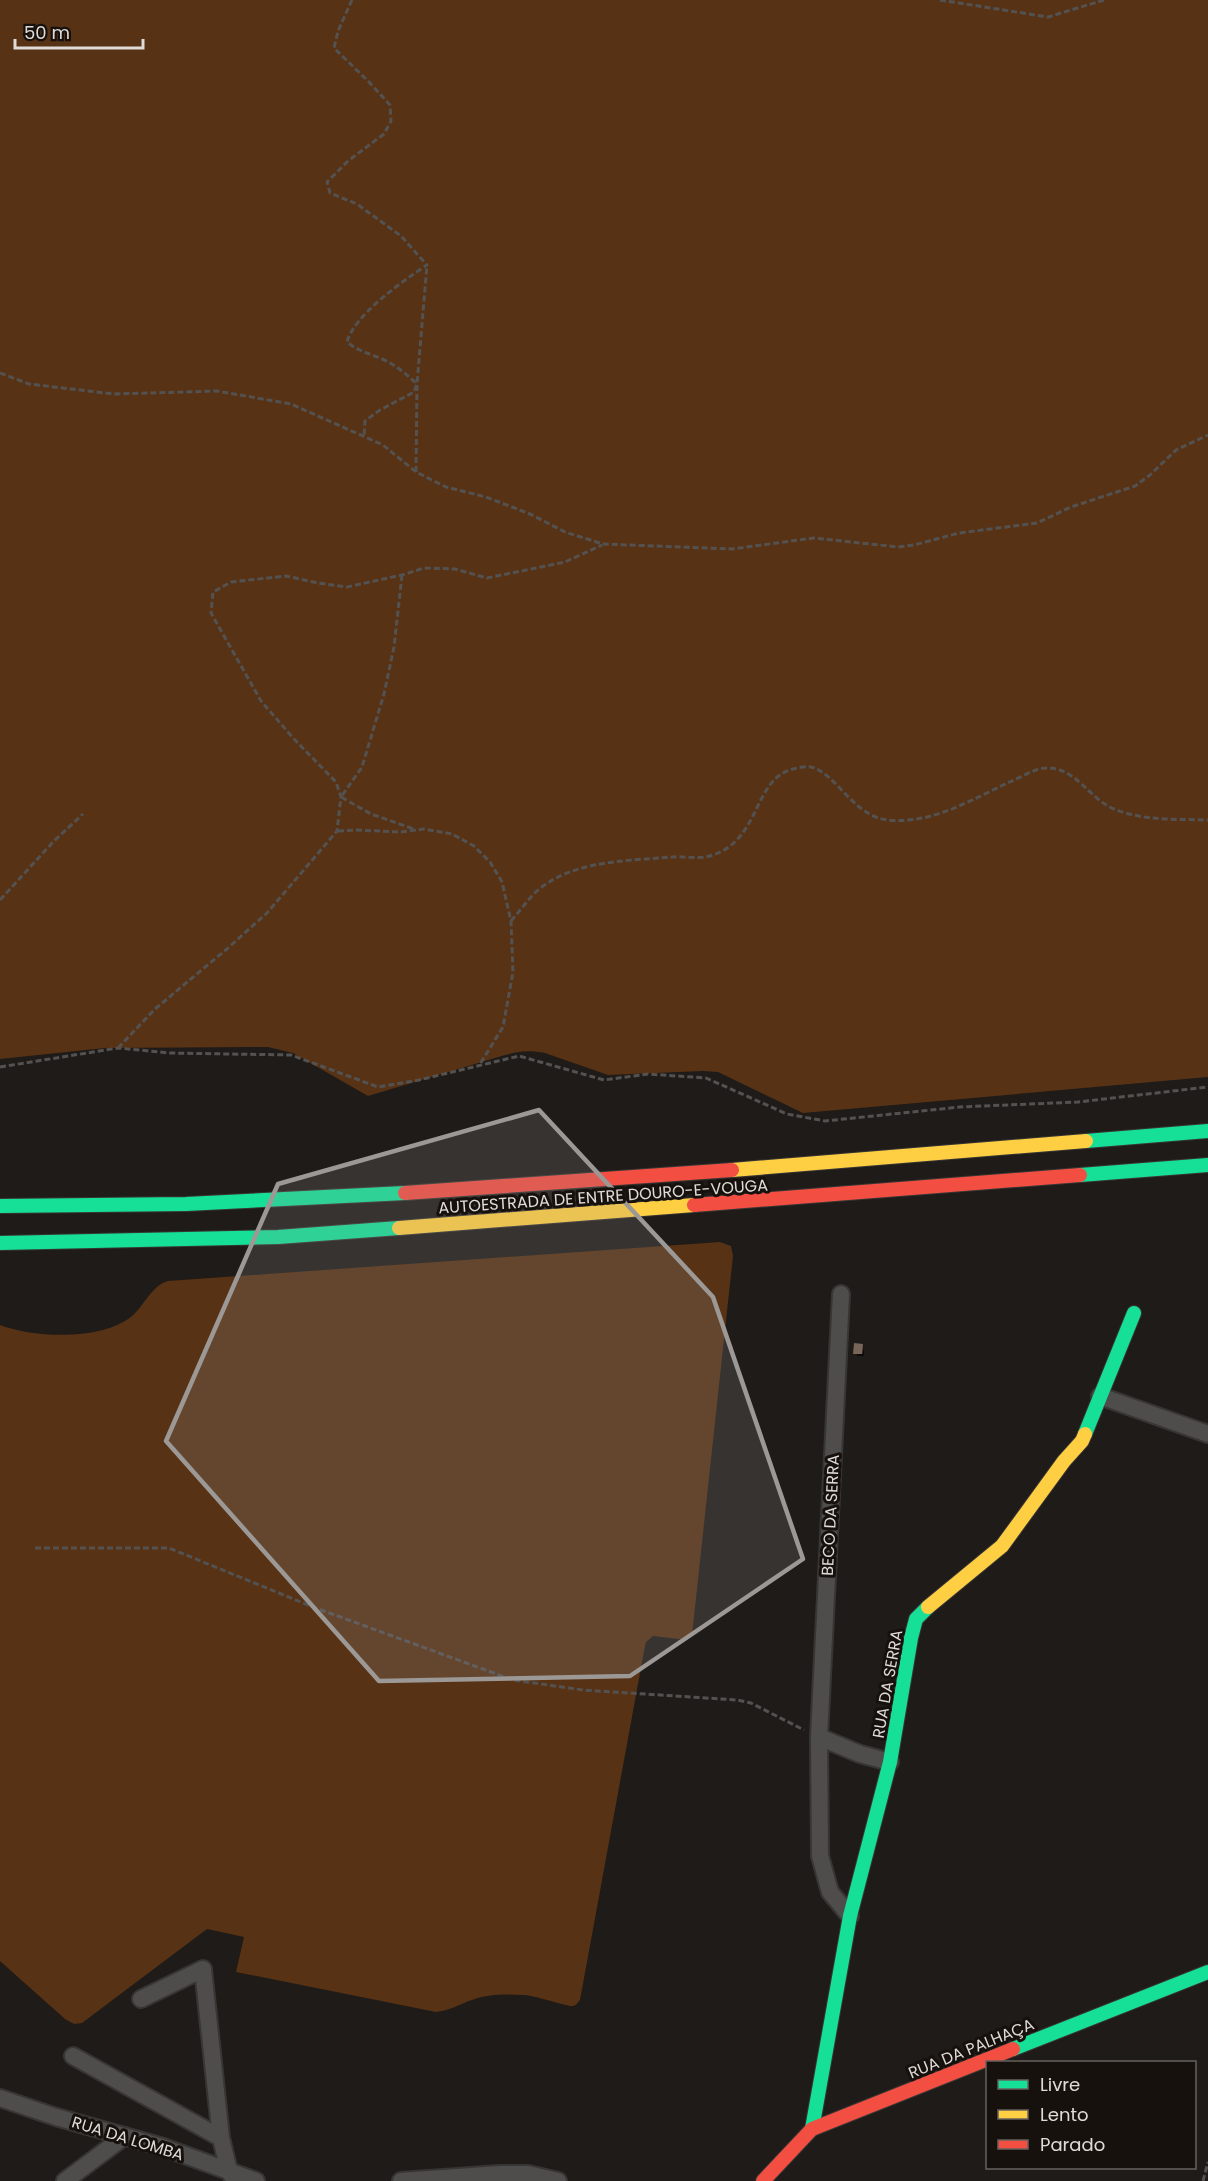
<svg xmlns="http://www.w3.org/2000/svg" width="1208" height="2181" font-family="Poppins,sans-serif">
	<style>
		.green { fill: #573215 }
		.building { fill: #776558; filter: url(#shadow) }
		.lines { fill: none; stroke-linecap: round; stroke-linejoin: round }
		.street-casing { stroke: #383634; stroke-width: 20 }
		.fast-casing { stroke: #383634; stroke-width: 16 }
		.slow-casing { stroke: #383634; stroke-width: 16 }
		.jam-casing { stroke: #383634; stroke-width: 16 }
		.path { stroke: #545251; stroke-width: 3; stroke-dasharray: 6 3; stroke-linecap: butt }
		.street { stroke: #4f4d4b; stroke-width: 16 }
		.fast { stroke: #16e098; stroke-width: 14 }
		.slow { stroke: #ffcf43; stroke-width: 14 }
		.jam { stroke: #f24e42; stroke-width: 14 }
		.marked { fill: #9c9895; fill-opacity: 0.2; stroke: #9c9895; stroke-width: 4.5; stroke-linejoin: round }
		.labels { text-anchor: middle; stroke-width: 6; stroke-linejoin: round; paint-order: stroke }
		.street-label { font-size: 16px; fill: #e0dbd8; stroke: #17110d }
	</style>
	<defs>
		<filter id="shadow"><feDropShadow dx="3.5" dy="6" stdDeviation="0" flood-color="#0009"/></filter>
	</defs>
	<rect width="100%" height="100%" fill="#1e1b18"/>
	<path class="green" d="M0,0H1208V1077L803,1113L718,1072L703,1071L608,1075L545,1053C530,1050 519,1051 505,1055L368,1096L293,1053L268,1047L105,1048L0,1059Z
		M720,1242L731,1246L733,1256L692,1635L687,1640L653,1636L646,1642L645,1646L580,2000C577,2003 577,2005 573,2006C567,2007 535,1995 523,1995C506,1994 487,1994 472,2000C460,2004 449,2011 436,2012L236,1972L244,1937L207,1929L82,2023L74,2024L65,2019L0,1961V1325C34,1338 102,1341 132,1316C144,1306 152,1285 168,1281Z"/>
	<path class="building" d="M854,1343L863,1344L862,1354H853Z"/>
	<g class="lines">
		<g class="street-casing">
			<path id="street" d="M841,1294L819,1737L820,1856L830,1892L850,1916
				M1100,1396L1208,1434
				M819,1737L860,1754L890,1762
				M141,1999L203,1969L221,2138L229,2171L235,2181
				M73,2056L221,2138
				M0,2098L56,2117L163,2147L256,2181
				M65,2181L125,2136
				M401,2181L500,2174H528L558,2181"/>
		</g>
		<g class="fast-casing">
			<path id="fast" d="M1086,1141L1208,1131
				M1080,1175L1208,1165
				M0,1206L186,1204L405,1193
				M0,1243L278,1237L399,1228
				M1085,1434L1134,1313
				M1013,2049L1208,1972
				M812,2129L850,1916L890,1762L911,1638L916,1619L928,1607"/>
		</g>
		<g class="slow-casing">
			<path id="slow" d="M732,1170L1086,1141
				M399,1228L694,1205
				M928,1607L1002,1546L1064,1461L1082,1441L1085,1434"/>
		</g>
		<g class="jam-casing">
			<path id="jam" d="M405,1193L732,1170
				M694,1205L1080,1175
				M763,2181L812,2129L1013,2049"/>
		</g>
		<path class="path" d="M352,0L338,31L334,48L368,81L390,105L391,121L384,134L348,161L327,182L330,193L357,204L401,236L427,265C404,280 354,315 347,342C358,351 369,353 382,359C396,365 406,374 417,384L414,392L380,410L365,421L364,437
			M940,0L1048,17L1104,0
			M0,373L29,384L114,394L217,391L291,404L383,445L416,472L446,487L486,497L530,514L565,532L603,544L732,549L814,538L898,547L914,545L959,533L1037,523L1071,507L1135,486L1150,475L1176,450L1208,435
			M416,472L417,384L427,265
			M402,575L394,647L384,694L362,767L341,797L371,814L414,829
			M338,831L356,830L400,832L424,829L452,834L474,846L490,862L502,882L511,921L513,972L503,1027L480,1064
			M0,900L54,841L83,814
			M511,921C520,911 528,899 538,890C574,860 627,861 672,857C685,856 700,860 713,855C761,839 753,779 793,769C797,768 806,766 811,767C836,773 854,817 888,820C932,825 974,798 1012,781C1022,777 1035,768 1046,768C1076,767 1088,798 1114,809C1143,821 1177,819 1208,820
			M118,1048L155,1009L228,948L267,913L337,831L341,797L336,782L294,739L261,701L211,613L213,592L231,582L286,576L318,583L347,587L402,575L424,568L455,569L487,578L565,562L602,545
			M0,1067L118,1048L170,1053L291,1055L378,1087L419,1080L519,1056L604,1080L648,1074L706,1078L787,1114L825,1121L960,1107L1078,1102L1208,1087
			M35,1548H169L313,1607L513,1680L583,1690L737,1700L751,1703L804,1730
			M1203,2181L1208,2162"/>
		<use href="#street" class="street"/>
		<use href="#fast" class="fast"/>
		<use href="#slow" class="slow"/>
		<use href="#jam" class="jam"/>
	</g>
	<path class="marked" d="M539,1110L713,1297L803,1559L630,1676L379,1681L166,1441L278,1184Z"/>
	<g class="labels">
		<g class="street-label">
			<text transform="translate(603 1196) rotate(-4)" y="6">AUTOESTRADA DE ENTRE DOURO-E-VOUGA</text>
			<text transform="translate(830 1515) rotate(-87)" y="6">BECO DA SERRA</text>
			<text transform="translate(887 1684) rotate(-80)" y="6">RUA DA SERRA</text>
			<text transform="translate(971 2048) rotate(-22)" y="6">RUA DA PALHAÇA</text>
			<text transform="translate(128 2138) rotate(17)" y="6">RUA DA LOMBA</text>
		</g>
	</g>
	<rect x="986" y="2061" width="210" height="108" fill="#17110d" stroke="#67625e" stroke-width="1.5"/>
	<rect x="998" y="2080" width="30" height="9" fill="#16e098" stroke="#67625e" stroke-width="1.5"/>
	<text x="1040" y="2091" font-size="18" fill="#e0dbd8">Livre</text>
	<rect x="998" y="2110" width="30" height="9" fill="#ffcf43" stroke="#67625e" stroke-width="1.5"/>
	<text x="1040" y="2121" font-size="18" fill="#e0dbd8">Lento</text>
	<rect x="998" y="2140" width="30" height="9" fill="#f24e42" stroke="#67625e" stroke-width="1.5"/>
	<text x="1040" y="2151" font-size="18" fill="#e0dbd8">Parado</text>
	<path d="M15 39v9h128v-9" fill="none" stroke="#e0dbd8" stroke-width="3"/>
	<text x="24" y="39" font-size="18" fill="#e0dbd8" stroke="#17110d" stroke-width="4.5" paint-order="stroke">50 m</text>
</svg>
